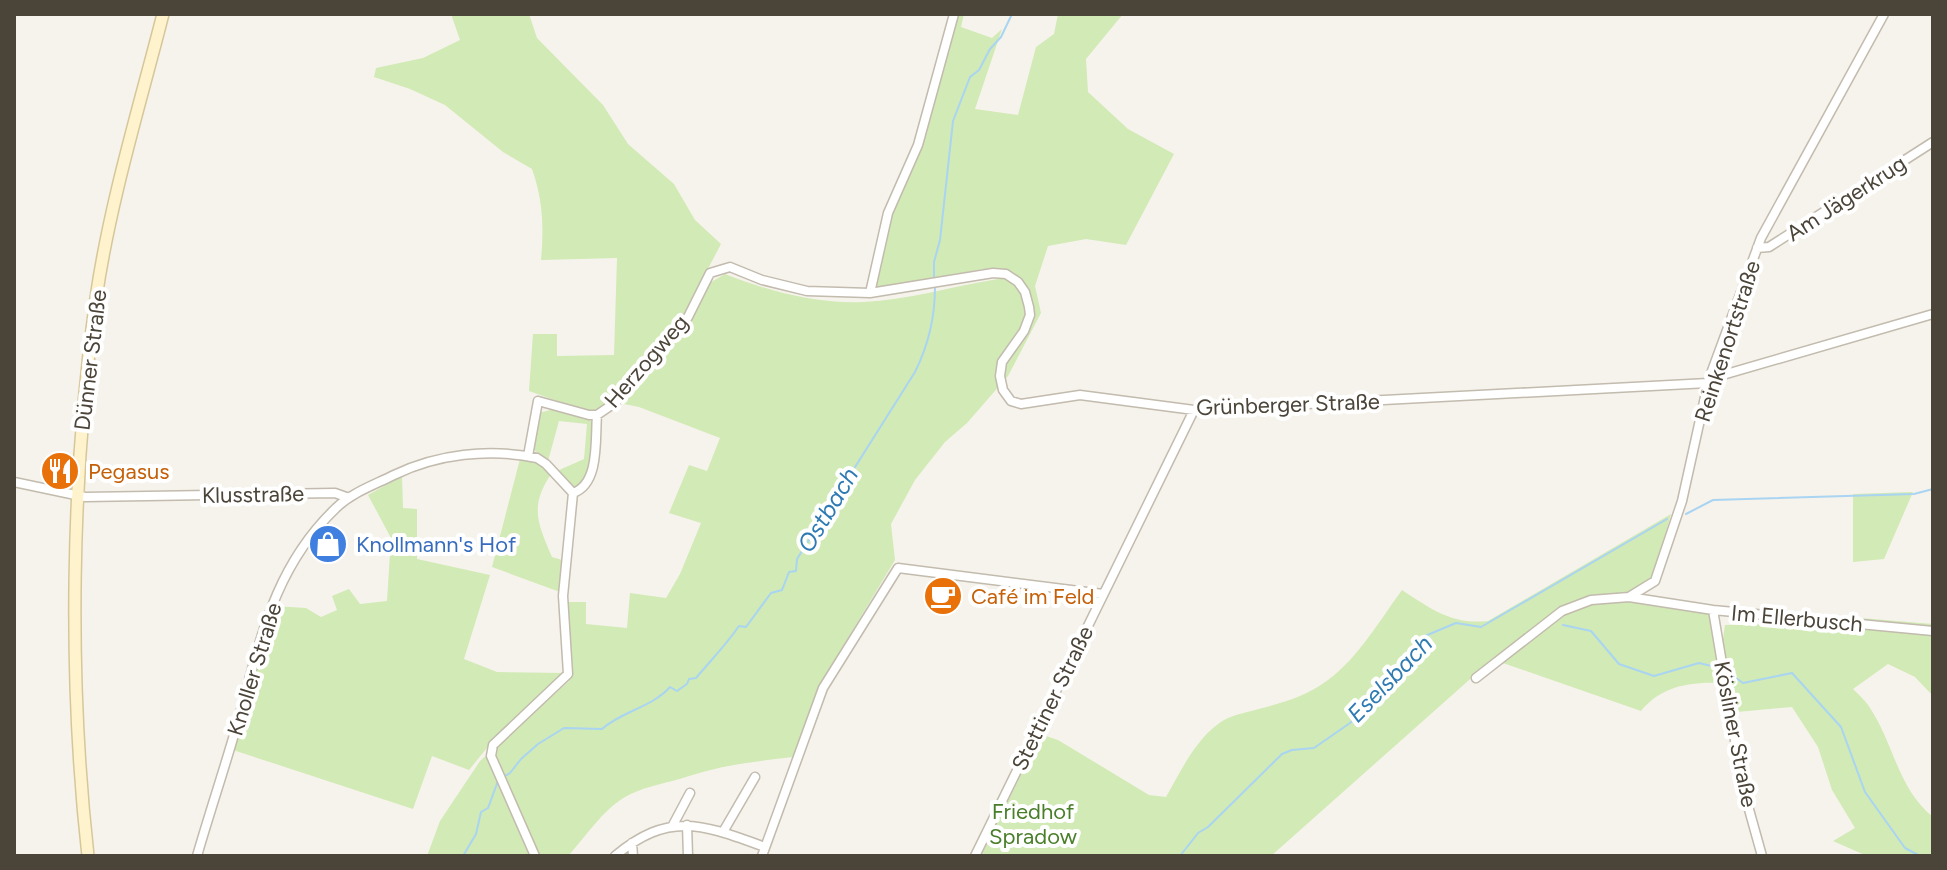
<svg xmlns="http://www.w3.org/2000/svg" width="1947" height="870" font-family="Figtree,sans-serif">
	<style>
		.green { fill: #d2eab5 }
		.lines { fill: none; stroke-linecap: round; stroke-linejoin: round }
		.stream { stroke: #a9d4f2; stroke-width: 2 }
		.street-casing { stroke: #c2bbae; stroke-width: 11 }
		.secondary-casing { stroke: #d6c79b; stroke-width: 14 }
		.street { stroke: #fff; stroke-width: 8 }
		.secondary { stroke: #fff3cd; stroke-width: 11 }
		.labels { text-anchor: middle; stroke-width: 8; stroke-linejoin: round; paint-order: stroke }
		.street-label { font-size: 22px; fill: #4b4439; stroke: #fff }
		.food-label { font-size: 22px; fill: #c56008; stroke: #fff; text-anchor: start }
		.shop-label { font-size: 22px; fill: #366cbe; stroke: #fff; text-anchor: start }
		.park-label { font-size: 22px; fill: #4a7f2a; stroke: #fff }
		.water-label { font-size: 24px; font-style: italic; fill: #2e7ab2; stroke: #fff }
	</style>
	<rect width="100%" height="100%" fill="#f6f3ec"/>
	<path class="green" d="M451,14H529L537,38L603,105L628,144L674,184L695,220L721,244L683,316L606,406L588,412L529,391L533,334H557V356L614,355L617,258L541,260C544,228 543,200 532,169L503,152L445,105L410,89L374,77L376,68L423,58L460,40Z
		M950,14H964L961,27L992,38L1002,29L975,109L1018,115L1036,47L1054,34L1058,14H1123L1086,59L1088,92L1128,129L1174,154L1126,245L1086,239L1048,246L1035,286L1041,313L1008,376L967,423L945,442L915,480L891,524L895,560L819,686L793,757C758,761 723,765 689,776C666,784 640,786 619,801C601,813 583,840 568,856H427L440,821L480,761L569,681L573,672L567,602H586V624L627,628L630,593L666,598L680,574L701,523L669,513L689,465L707,471L720,438L639,407L624,404L622,398L681,333L708,284L725,274C768,291 816,304 863,302C909,300 953,286 998,279V269H983L876,289L867,283L887,204L915,143Z
		M554,409L589,419L594,425L591,462L580,484L574,487L557,471L584,459L587,424L559,421L548,461L533,449L539,413Z
		M520,459L538,462L551,474C529,507 538,524 552,557L562,560L560,592L492,567Z
		M402,476L403,508L417,509V559L490,575L464,659L497,672L566,673L491,743L469,770L432,756L413,809L233,750L273,606L306,608L321,617L337,610L332,596L349,589L360,604L387,601L391,538L368,495Z
		M1913,492L1884,559L1853,562V494Z
		M1671,514L1653,579L1628,594L1561,608L1495,657L1271,856H981L1018,781L1013,778L1034,732L1058,740L1149,795L1166,797C1182,769 1202,725 1236,715C1268,706 1300,701 1328,680C1358,658 1380,620 1402,590C1431,609 1452,625 1488,621Z
		M1630,600L1711,613L1720,659L1725,625L1762,624L1764,610L1933,624V696L1915,677L1888,664L1853,689C1859,695 1866,701 1870,708C1894,744 1898,789 1933,817V856H1867L1833,841L1855,828L1832,790L1818,747L1792,707L1726,713L1721,683C1689,682 1662,686 1641,711L1500,662L1564,613L1591,603Z"/>
	<g class="lines">
		<path class="stream" d="M934,281V262L940,240L953,121L970,77L979,70L990,49L1001,37L1012,14
			M1686,514L1713,500L1914,494L1933,489
			M1563,625L1591,631L1619,664L1654,676L1699,663L1720,668
			M1726,671L1743,683L1792,673L1841,727L1865,792L1905,848L1920,856
			M503,777L510,773L521,759L538,744L564,728L602,729C622,711 651,708 670,687L677,691L687,684L689,679L696,678C711,660 726,645 739,626L746,627L771,593L782,590L789,572L796,571L797,559L915,372C928,346 935,317 935,287
			M463,856L476,834L481,812L488,808L498,781
			M1180,856L1198,833L1208,827L1282,754L1292,750L1314,748L1350,723L1377,697L1425,636L1456,623L1481,627L1667,519"/>
		<g class="street-casing">
			<path id="street" d="M1757,248L1769,247L1933,142
				M870,293L993,273L1006,274L1018,282L1025,292L1029,307L1030,315L1024,331L1002,362L1000,376L1003,390L1011,401L1021,404L1080,395L1194,410L1708,383
				M1709,379L1933,314
				M528,456L538,401L589,415H597
				M14,482L85,497L335,493L349,498
				M573,493C600,484 595,439 597,415L616,402L688,317L710,273L730,267L762,280L807,291L870,293L888,213L918,145L954,14
				M1629,597L1713,610L1933,631
				M1713,610L1743,788L1762,856
				M1476,678L1562,611L1591,600L1629,597L1655,581L1682,501L1709,379L1761,238L1884,14
				M673,825L690,793
				M687,825L688,856
				M723,832L755,777
				M632,843L633,856
				M197,856C210,811 225,767 238,721C260,642 273,568 336,508C351,493 374,485 394,475C437,454 489,448 537,458L546,464L573,493
				M535,856L491,756L493,745L568,674L563,596L573,493
				M615,856C670,810 704,825 765,847
				M762,856L823,688L898,568L1103,594
				M975,856L1194,410"/>
		</g>
		<g class="secondary-casing">
			<path id="secondary" d="M88,856C68,677 71,476 96,298C110,202 139,108 163,14"/>
		</g>
		<use href="#street" class="street"/>
		<use href="#secondary" class="secondary"/>
	</g>
	<defs>
		<g id="restaurant-disc" transform="scale(2)"><circle r="9.5" fill="#e8710a" stroke="#fff"/><path d="M-5-6h1v4h1v-4h1v4h1v-4h1v5L-1.5 .5V6h-2V.5L-5-1ZM5-6V6H3V1.5H1.5Q1.5-4 5-6Z" fill="#fff"/></g>
		<g id="shop-disc" transform="scale(2)"><circle r="9.5" fill="#3f7fe0" stroke="#fff"/><path d="M-5-2.5h2.3a2.7 3.5 0 0 1 5.4 0H5L5.5 6h-11ZM-1.5-2.5h3a1.5 2.3 0 0 0-3 0Z" fill="#fff"/></g>
		<g id="cafe-disc" transform="scale(2)"><circle r="9.5" fill="#e8710a" stroke="#fff"/><path d="M-5.5-4.5H6V0H3Q3 3.5 0 3.5H-2.5Q-5.5 3.5-5.5 0ZM3-3.2v2h1.7v-2ZM-6 4.5H4V6H-6Z" fill="#fff"/></g>
	</defs>
	<g fill-rule="evenodd">
		<use href="#restaurant-disc" x="60" y="471"/>
		<use href="#shop-disc" x="328" y="544"/>
		<use href="#cafe-disc" x="943" y="596"/>
	</g>
	<g class="labels">
		<g class="street-label">
			<text transform="translate(1846 198) rotate(-33)" y="8">Am Jägerkrug</text>
			<text transform="translate(1727 341) rotate(-72)" y="8">Reinkenortstraße</text>
			<text transform="translate(90 360) rotate(-83)" y="8">Dünner Straße</text>
			<text transform="translate(646 361) rotate(-49)" y="8">Herzogweg</text>
			<text transform="translate(1288 404) rotate(-2)" y="8">Grünberger Straße</text>
			<text transform="translate(253 494) rotate(-1)" y="8">Klusstraße</text>
			<text transform="translate(1797 618) rotate(5)" y="8">Im Ellerbusch</text>
			<text transform="translate(254 669) rotate(-73)" y="8">Knoller Straße</text>
			<text transform="translate(1052 698) rotate(-64)" y="8">Stettiner Straße</text>
			<text transform="translate(1736 734) rotate(79)" y="8">Kösliner Straße</text>
		</g>
		<g class="food-label">
			<text x="88" y="479">Pegasus</text>
			<text x="971" y="604">Café im Feld</text>
		</g>
		<g class="shop-label">
			<text x="356" y="552">Knollmann's Hof</text>
		</g>
		<g class="park-label">
			<text x="1033" y="819">Friedhof<tspan x="1033" dy="25">Spradow</tspan></text>
		</g>
		<g class="water-label">
			<text transform="translate(828 510) rotate(-59)" y="8">Ostbach</text>
			<text transform="translate(1390 679) rotate(-46)" y="8">Eselsbach</text>
		</g>
	</g>
	<rect width="1947" height="870" fill="none" stroke="#4b4439" stroke-width="32"/>
</svg>
